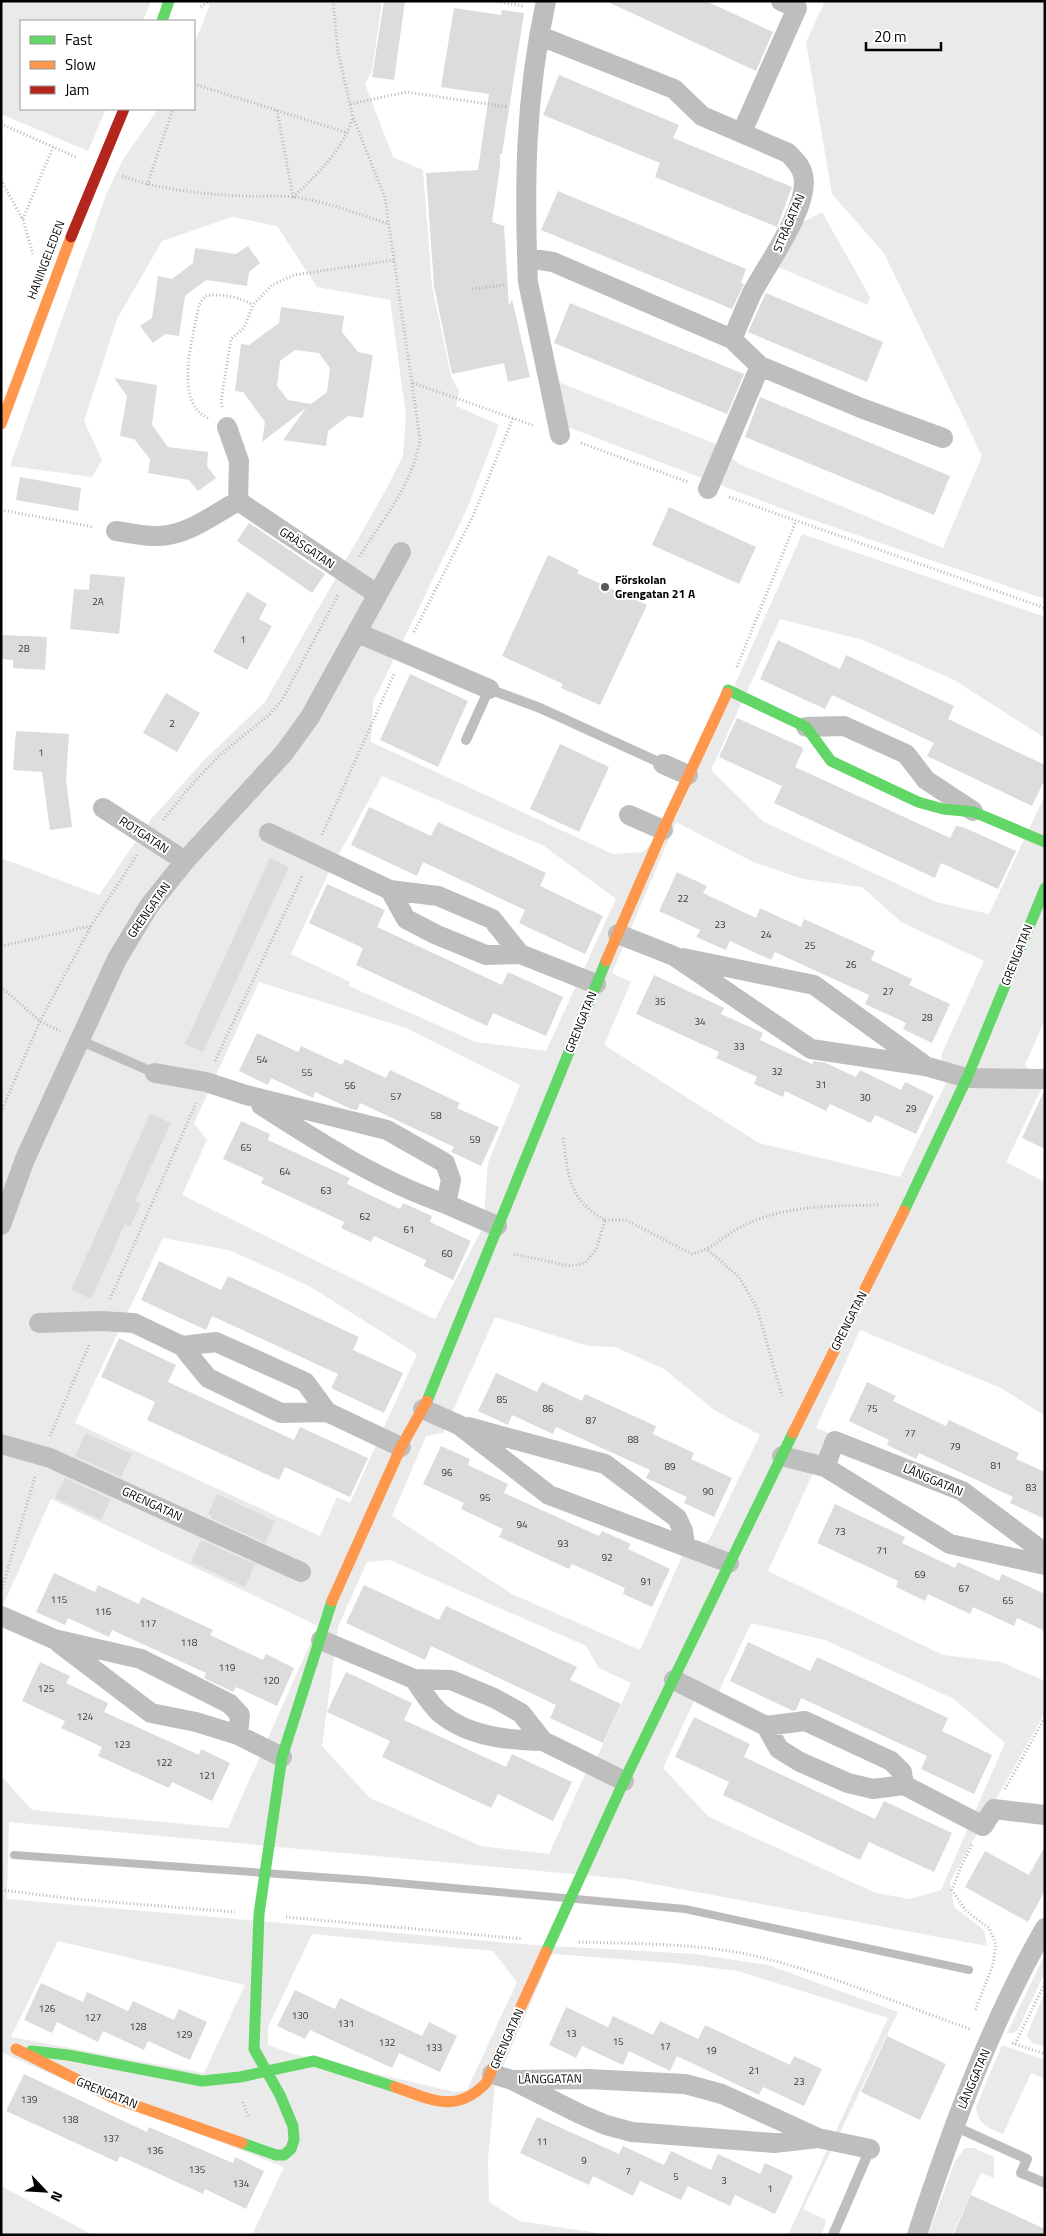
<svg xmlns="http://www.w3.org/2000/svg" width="1046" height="2236" font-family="'Titillium Web',sans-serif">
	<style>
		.green { fill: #eaeaea; fill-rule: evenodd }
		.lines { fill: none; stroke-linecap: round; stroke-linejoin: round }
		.stream { stroke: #bcbcbc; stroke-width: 8 }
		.building { fill: #dcdcdc; fill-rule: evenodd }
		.path { stroke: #b8b8b8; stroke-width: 3; stroke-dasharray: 1 2.5; stroke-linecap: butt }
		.lane { stroke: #bebebe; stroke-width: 10 }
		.street { stroke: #bebebe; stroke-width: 20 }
		.fast { stroke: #63d668; stroke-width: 11 }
		.slow { stroke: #ff974d; stroke-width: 11 }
		.jam { stroke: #b3261e; stroke-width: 11 }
		.poi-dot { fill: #595959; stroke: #fff; stroke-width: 2 }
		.labels { text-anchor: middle; stroke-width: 4; stroke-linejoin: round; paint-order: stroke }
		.number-label { font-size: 10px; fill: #373737 }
		.street-label { font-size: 12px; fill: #000; stroke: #fff }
		.poi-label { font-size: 12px; font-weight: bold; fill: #000; stroke: #fff; text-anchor: start }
	</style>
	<rect width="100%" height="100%" fill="#fff"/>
	<path class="green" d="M1,1H151L143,21H21V109H106L88,151L1,114Z
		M203,1H382L372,71L365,84L393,157L423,170L432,286L451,376L459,391L456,406L499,425L467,509L373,702L371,742L613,854L643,852L675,819L802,534L1045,617V738L954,680L863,640L780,619L711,770L764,822L936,902L989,914L1045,795V1020L1025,1065L1042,1088L1006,1162L1045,1182V1416L1001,1388L860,1330L816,1428L831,1434L768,1571L943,1655L1001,1662L1045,1681V1712L950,1882L954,1907L984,1930L987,1946L626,1879L9,1822L7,1899L534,1945L696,1954L768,1965L898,2012L803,2209L826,2220L822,2235H788L888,2018L738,1971L673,1963L552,1954L495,2085L488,2160L489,2202L519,2221L611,2235H252L284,2167L89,2091L1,2052V1776L32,1810L228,1828L318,1626L51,1499L3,1605L1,1627V858L99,895L152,818L206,758L265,702L383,495L403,456L406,415L390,300L317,287L277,226L232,217L162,241L117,319L84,421L102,460L92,477L10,466L106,195L122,161L158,109H194V44L210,5ZM382,776L544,846L616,899L546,1051L476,1042L349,986L350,982L291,954L329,872ZM676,822L753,862L803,879L862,887L901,922L984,961L941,1055L947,1081L900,1177L759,1143L604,1045L631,982L612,973ZM259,982L406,1028L520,1085L488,1163L483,1227L435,1319L182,1195L207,1140L194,1123ZM163,1238L229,1250L309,1286L417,1354L350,1503L337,1497L320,1536L75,1423ZM495,1317L588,1346L615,1347L664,1369L714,1410L760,1435L709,1540L683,1554L640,1650L512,1594L392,1516L426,1436L443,1433ZM390,1560L586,1646L599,1668L631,1683L596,1760L585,1774L549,1854L481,1846L370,1798L322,1746L338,1627L367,1562ZM751,1623L825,1640L954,1699L1005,1743L941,1890L910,1899L876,1893L709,1817L663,1768L695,1699L712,1706ZM312,1934L493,1951L517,1982L467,2090L455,2092L293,2054L268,2045V2027ZM58,1941L245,1985L204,2073L11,2037Z
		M825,1H1045V599L807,518L568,427L553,380L716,444L739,464L943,548L982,456L884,253L832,194L806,42Z
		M822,212L870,297L867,305L778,267L798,225Z
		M1045,1954V1972L1018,2030L1013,2033H1007Z
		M1045,1991V2047L1032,2043L1027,2035Z
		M1002,2045L1045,2060V2079L1031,2073L1003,2134C989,2128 977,2124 976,2107Z
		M965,2148H974L994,2157V2178L981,2173L952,2235H928L955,2161Z
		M1,2186L93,2235H1Z"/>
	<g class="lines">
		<path class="stream" d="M14,1855L363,1880L565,1898
			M576,1899L685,1909L969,1970"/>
	</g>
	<path class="building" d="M384,1H405L394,80L372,77Z
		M606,1H706L773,32L756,71Z
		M454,8L501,15L502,10L524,13L502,154H500V166L492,222L504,226L509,306L512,299L530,377L508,382L504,363L452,374L434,286L426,173L478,170L489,94L441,87Z
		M559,75L679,125L673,138L792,187L777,227L655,177L660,163L543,115Z
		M558,191L746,269L741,283L744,284L732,309L541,230Z
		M248,246L260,263L249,272L247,286L206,280L185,296L179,336L165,334L153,343L140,326L152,318L158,276L172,279L193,263L195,248L236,254Z
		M766,293L883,342L867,382L748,332Z
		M570,303L744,374L727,414L554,343Z
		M281,307L344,316L342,332L358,352L373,355L363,418L348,416L328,431L326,446L283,440L306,408L262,442L265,422L243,392L235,391L241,344L249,345L279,323ZM295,350L319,353L330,368L327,392L311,404L288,400L277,386L280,361Z
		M114,378L157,385L152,425L168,447L208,452L207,466L216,478L198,491L189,480L148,473L150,459L134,439L120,436L127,396Z
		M760,397L950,476L934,515L745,437Z
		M20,477L81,488L78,511L16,500Z
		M669,507L756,547L739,584L652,545Z
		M249,523L325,574L312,593L237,541Z
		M548,555L579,570L577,573L647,605L600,705L561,688L563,684L502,656Z
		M90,574L125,577L119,634L70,629L74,589L89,590Z
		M247,592L267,604L259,619L272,626L247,670L213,652Z
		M1,635L47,637L45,670L13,668V660L1,659Z
		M778,640L840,669L846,655L954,706L948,719L1045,765V779L1032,806L927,756L934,743L832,695L825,709L760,679Z
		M410,674L468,701L438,767L380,740Z
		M166,693L200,713L177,752L143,733Z
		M737,718L802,747L803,750L795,767L950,838L956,826L963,827L1016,851L998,889L941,863L935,878L774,803L782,786L719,757Z
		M16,731L69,734L66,779L72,827L50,830L42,772L13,770Z
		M560,744L609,767L579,832L530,809Z
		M369,807L431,836L438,822L546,873L540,886L603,916L585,954L519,923L525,910L423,862L417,876L351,845Z
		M270,858L289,867L203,1052L185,1044Z
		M677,872L707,886L703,893L756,918L760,908L801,927L804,919L875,951L871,960L912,979L909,985L950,1004L932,1043L903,1029L906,1023L865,1004L869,995L816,971L775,952L771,960L730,941L726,950L696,937L700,930L659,911Z
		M327,884L385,910L377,927L502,985L508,972L563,997L546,1036L493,1013L487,1026L356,965L363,948L309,923Z
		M654,975L724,1008L721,1014L763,1033L760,1040L812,1064L814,1061L826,1063L856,1077L860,1070L901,1090L905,1082L934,1096L916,1134L875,1115L871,1123L830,1104L826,1111L785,1091L783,1097L754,1084L757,1077L716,1058L719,1052L636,1014Z
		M257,1033L298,1052L301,1046L342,1065L345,1059L386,1078L390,1070L460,1103L457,1108L499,1127L481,1166L451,1152L454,1147L360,1103L357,1110L351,1109L315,1092L313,1098L271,1078L268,1085L239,1071Z
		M1044,1091H1045V1149L1022,1138Z
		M150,1114L171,1123L135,1201L141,1204L130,1227L125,1224L91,1299L71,1290Z
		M241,1121L270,1134L268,1140L350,1178L347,1184L400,1209L403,1203L432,1216L430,1222L471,1241L453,1280L424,1266L426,1260L374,1236L371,1242L341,1228L344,1222L261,1183L264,1178L223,1159Z
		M159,1261L221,1290L228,1276L359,1337L353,1350L403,1373L384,1413L331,1388L338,1374L212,1316L206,1330L141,1300Z
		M119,1338L176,1365L168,1382L294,1440L300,1427L368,1458L350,1497L285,1467L279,1480L147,1420L155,1402L101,1377Z
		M496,1373L537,1392L542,1382L582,1401L585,1394L656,1426L653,1434L694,1453L691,1459L732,1478L714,1517L684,1503L687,1497L646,1478L650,1470L556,1427L553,1434L512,1415L508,1425L478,1411Z
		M867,1382L896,1396L893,1401L946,1426L949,1420L1019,1453L1016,1459L1045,1472V1519L1010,1503L1013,1497L919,1453L916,1459L887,1445L889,1440L849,1421Z
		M86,1433L132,1454L121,1477L75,1456Z
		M441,1446L470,1459L468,1465L508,1484L504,1493L599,1536L602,1531L631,1544L628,1549L670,1569L652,1607L623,1594L625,1588L572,1564L569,1569L499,1537L503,1529L461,1509L464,1503L423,1484Z
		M65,1478L111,1499L101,1520L55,1498Z
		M217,1494L275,1521L265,1543L211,1518L212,1516L208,1514Z
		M835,1504L905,1537L902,1543L955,1568L958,1562L999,1581L1002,1574L1045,1594V1631L1017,1618L1014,1626L973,1607L970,1614L928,1594L925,1601L896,1587L898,1581L817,1543Z
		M201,1540L255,1564L245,1587L191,1562Z
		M54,1573L95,1592L98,1585L139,1604L142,1597L213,1630L210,1635L263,1660L266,1654L294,1668L277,1706L236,1687L233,1692L204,1678L206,1673L112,1630L109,1637L68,1618L65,1625L36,1612Z
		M364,1585L439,1620L446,1606L577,1667L570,1680L621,1704L603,1743L550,1718L556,1705L431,1646L425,1660L346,1623Z
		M748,1642L810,1671L817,1657L948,1718L942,1731L992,1755L974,1794L921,1769L927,1756L801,1698L796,1710L793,1711L730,1681Z
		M40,1662L70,1676L66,1683L108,1703L104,1712L199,1755L201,1749L230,1763L212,1801L172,1782L169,1788L98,1756L102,1747L61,1728L65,1721L22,1701Z
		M346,1672L412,1703L404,1720L506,1767L512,1754L572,1782L553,1821L498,1794L491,1808L382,1757L390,1741L327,1712Z
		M694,1717L750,1744L744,1757L875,1819L884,1801L952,1833L934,1872L869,1842L860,1860L723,1795L729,1782L675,1757Z
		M1045,1846V1890L1028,1922L965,1887L985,1851L1029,1875Z
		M41,1983L83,2002L87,1992L128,2011L133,2001L174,2020L179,2009L207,2022L190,2060L148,2041L144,2050L103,2031L98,2042L57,2022L52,2033L24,2020Z
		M295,1990L335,2009L340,1998L422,2036L429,2022L457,2036L440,2072L399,2053L392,2068L310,2030L305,2039L277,2026Z
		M566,2007L608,2027L613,2016L653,2035L660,2021L698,2039L705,2025L790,2065L794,2056L822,2069L804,2106L763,2087L759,2095L677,2056L670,2071L629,2051L623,2065L582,2046L576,2058L549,2045Z
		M887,2036L946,2064L920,2120L861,2092Z
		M24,2074L147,2132L149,2127L233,2163L235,2157L264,2171L246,2209L205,2189L203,2194L120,2156L117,2162L6,2111Z
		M537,2117L619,2154L623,2146L664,2165L671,2151L711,2170L718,2154L760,2174L765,2163L793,2176L775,2214L735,2195L730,2206L688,2186L681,2200L640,2181L633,2196L593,2176L589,2185L520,2153Z
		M971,2195L1045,2229V2235H953Z"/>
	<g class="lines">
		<path class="path" d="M333,1L338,52L353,117L385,198L420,439C413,484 383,519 359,557
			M494,1L523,6
			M201,7L209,1
			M194,84L348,133
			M350,104L407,92L508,107
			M277,110L293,197
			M1,124L76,157
			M122,176C161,190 202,194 243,196C259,197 276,195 293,197C325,201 358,214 389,224
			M1,180L23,220L33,254
			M147,185L173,109
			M293,197C318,174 343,150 353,117
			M23,219L53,147
			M472,289L505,285
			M413,383L535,426
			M222,407L221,401L231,339L244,328L253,305L272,285L294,275L395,260
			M208,418C172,402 194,335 199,305L205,296C221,293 240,297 253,305
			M581,443L688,482
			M729,497L1045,608
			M1,510L94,527
			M414,632L473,516L513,418
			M737,667L796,521
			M163,820L193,783L222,753L269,715L282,700L338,595
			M322,835L395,672
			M1,946L91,926
			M1,987L40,1021L60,1031
			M215,1061L303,874
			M1,1112L40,1021L91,926L137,855
			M605,1220H626L692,1254C715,1248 720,1238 739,1228C781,1205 831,1206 878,1205
			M708,1250L739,1277L757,1308L782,1396
			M514,1254L570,1266L585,1263L596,1250L605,1220C568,1200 568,1174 563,1136
			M110,1299L196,1103
			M50,1436L90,1343
			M1,1592L35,1477
			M1005,1789L1045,1717
			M972,1845L961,1866L952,1890L966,1911L989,1928L996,1944L993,1965L975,2011
			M1,1890L74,1899L235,1912
			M286,1917L523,1939
			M579,1942C635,1944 692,1943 746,1954C823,1971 896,2003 970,2029
			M1012,2043L1045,2054
			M1015,2044L1045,1983
			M243,2102L249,2117"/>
		<path class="lane" d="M466,740L489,689L540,708L663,764
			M79,1040L155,1073
			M954,2126L1027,2159L1021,2173L1045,2183
			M833,2235L870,2149"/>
		<path class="street" d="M546,1C525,97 524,185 528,282L560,435
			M540,36L674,89L702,116L788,153C794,159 801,166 803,175C811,205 766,266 752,293C745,308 739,324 732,339L760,366L861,408L943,438
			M742,132L797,8L781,1
			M527,258L553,262L732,339
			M227,427L239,461L238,501L377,594
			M708,489L760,366
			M116,531C130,533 146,537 159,536C188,535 213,515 238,501
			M358,633L489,689
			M806,727L844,726L906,754L926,780L973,811
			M663,764L688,775
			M103,808L185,861
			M629,815L663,830
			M269,833L390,890L438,896L492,919L520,954L596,984
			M390,890L406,919L437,935L486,955L520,954
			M618,934L674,956L811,1049L925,1066L967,1078L1045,1079
			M683,958L814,985L923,1064
			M155,1073L206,1082L246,1095L387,1130L445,1163L451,1180L446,1204L497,1226
			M261,1105C320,1143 379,1181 446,1204
			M1,1225L25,1159L117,959L149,906L185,861L284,753L310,717L401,552
			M39,1323L100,1321L134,1323L182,1346L216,1342L305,1382L327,1412L401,1447
			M182,1346L208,1378L281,1413L327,1412
			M423,1409L459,1425L549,1495L729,1563
			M468,1427L605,1464L677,1518L683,1531L685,1545
			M1,1444L50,1458L301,1572
			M782,1456L825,1467L950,1544L1045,1565
			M825,1467L835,1441L962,1491L1045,1553
			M1,1616L54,1639L141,1659L230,1704L240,1715L238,1735L282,1757
			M321,1640L414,1679L451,1680L494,1698L521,1713L543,1741L624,1781
			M59,1643L151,1713L196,1722L238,1735
			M414,1679C422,1690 430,1704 440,1713C469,1737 507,1740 543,1741
			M674,1680L766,1726L805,1721L891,1761L902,1772L904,1785L983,1826L994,1809L1045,1815
			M766,1726L779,1749L800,1762L848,1783L873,1789L904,1785
			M492,2074L512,2080L588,2079L685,2084L722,2094L818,2138L870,2149
			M514,2081L580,2114L606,2125L632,2132L774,2143L818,2138
			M917,2235C951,2130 990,2024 1045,1928"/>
		<path class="fast" d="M162,21L169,1
			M727,693L728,690L806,727L831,761L918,802L943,809L974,812L1045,842
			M904,1211L967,1078L1045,888
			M427,1401L606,961
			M546,1952L624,1781L793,1433
			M31,2051L68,2055L202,2081L240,2077L314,2061L395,2087
			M242,2143L276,2155H284L291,2149L294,2140L293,2126L280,2095L254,2049L259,1914L282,1757L332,1601"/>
		<path class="slow" d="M1,424L71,237
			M606,961L663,830L727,693
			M793,1433L904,1211
			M332,1601L401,1447L427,1401
			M16,2049L114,2098L242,2143
			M395,2087C431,2099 455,2115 486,2083L546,1952"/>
		<path class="jam" d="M71,237L124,109"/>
	</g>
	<circle class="poi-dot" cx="605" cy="587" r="5"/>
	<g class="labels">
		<g class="number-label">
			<text x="98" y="605">2A</text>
			<text x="243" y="643">1</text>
			<text x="24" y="652">2B</text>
			<text x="172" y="727">2</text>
			<text x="41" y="756">1</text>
			<text x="683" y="902">22</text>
			<text x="720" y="928">23</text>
			<text x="766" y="938">24</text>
			<text x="810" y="949">25</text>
			<text x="851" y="968">26</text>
			<text x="888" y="995">27</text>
			<text x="660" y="1005">35</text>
			<text x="927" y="1021">28</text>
			<text x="700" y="1025">34</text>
			<text x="739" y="1050">33</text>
			<text x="262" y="1063">54</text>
			<text x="777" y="1075">32</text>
			<text x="307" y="1076">55</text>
			<text x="821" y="1088">31</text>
			<text x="350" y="1089">56</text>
			<text x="396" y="1100">57</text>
			<text x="865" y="1101">30</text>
			<text x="911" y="1112">29</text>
			<text x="436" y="1119">58</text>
			<text x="475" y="1143">59</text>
			<text x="246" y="1151">65</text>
			<text x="285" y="1175">64</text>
			<text x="326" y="1194">63</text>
			<text x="365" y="1220">62</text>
			<text x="409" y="1233">61</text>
			<text x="447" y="1257">60</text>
			<text x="502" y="1403">85</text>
			<text x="548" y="1412">86</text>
			<text x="872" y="1412">75</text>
			<text x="591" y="1424">87</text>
			<text x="910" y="1437">77</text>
			<text x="633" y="1443">88</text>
			<text x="955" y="1450">79</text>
			<text x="996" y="1469">81</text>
			<text x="670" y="1470">89</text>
			<text x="447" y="1476">96</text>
			<text x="1031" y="1491">83</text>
			<text x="708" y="1495">90</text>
			<text x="485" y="1501">95</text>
			<text x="522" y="1528">94</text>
			<text x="840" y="1535">73</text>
			<text x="563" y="1547">93</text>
			<text x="882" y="1554">71</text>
			<text x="607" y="1561">92</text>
			<text x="920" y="1578">69</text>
			<text x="646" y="1585">91</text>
			<text x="964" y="1592">67</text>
			<text x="59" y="1603">115</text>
			<text x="1008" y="1604">65</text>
			<text x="103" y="1615">116</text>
			<text x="148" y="1627">117</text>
			<text x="189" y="1646">118</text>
			<text x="227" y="1671">119</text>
			<text x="271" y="1684">120</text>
			<text x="46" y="1692">125</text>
			<text x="85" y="1720">124</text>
			<text x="122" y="1748">123</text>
			<text x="164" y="1766">122</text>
			<text x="207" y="1779">121</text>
			<text x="47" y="2012">126</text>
			<text x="300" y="2019">130</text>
			<text x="93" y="2021">127</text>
			<text x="346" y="2027">131</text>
			<text x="138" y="2030">128</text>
			<text x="571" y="2037">13</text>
			<text x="184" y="2038">129</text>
			<text x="618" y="2045">15</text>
			<text x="387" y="2046">132</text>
			<text x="665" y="2050">17</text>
			<text x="434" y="2051">133</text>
			<text x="711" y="2054">19</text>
			<text x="754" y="2074">21</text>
			<text x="799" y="2085">23</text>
			<text x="29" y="2103">139</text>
			<text x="70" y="2123">138</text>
			<text x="111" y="2142">137</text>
			<text x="542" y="2145">11</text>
			<text x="155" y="2154">136</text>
			<text x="584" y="2164">9</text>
			<text x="197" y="2173">135</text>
			<text x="628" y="2175">7</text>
			<text x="676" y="2180">5</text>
			<text x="724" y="2184">3</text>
			<text x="241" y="2187">134</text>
			<text x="770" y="2192">1</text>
		</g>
		<g class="street-label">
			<text transform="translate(789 223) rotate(-67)" y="4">STRÅGATAN</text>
			<text transform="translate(46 260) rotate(-69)" y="4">HANINGELEDEN</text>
			<text transform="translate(307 548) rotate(34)" y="4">GRÄSGATAN</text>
			<text transform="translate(144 835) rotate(33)" y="4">ROTGATAN</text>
			<text transform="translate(149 910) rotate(-55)" y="4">GRENGATAN</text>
			<text transform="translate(1017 955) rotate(-68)" y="4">GRENGATAN</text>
			<text transform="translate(581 1022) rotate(-68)" y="4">GRENGATAN</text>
			<text transform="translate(849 1321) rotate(-63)" y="4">GRENGATAN</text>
			<text transform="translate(933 1480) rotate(23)" y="4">LÅNGGATAN</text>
			<text transform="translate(152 1504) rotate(25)" y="4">GRENGATAN</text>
			<text transform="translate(507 2039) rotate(-66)" y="4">GRENGATAN</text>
			<text transform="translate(550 2079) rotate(-1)" y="4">LÅNGGATAN</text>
			<text transform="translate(974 2079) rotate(-67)" y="4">LÅNGGATAN</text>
			<text transform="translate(107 2093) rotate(22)" y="4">GRENGATAN</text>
		</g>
		<g class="poi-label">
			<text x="615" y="584">Förskolan<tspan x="615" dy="14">Grengatan 21 A</tspan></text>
		</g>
	</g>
	<rect width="1046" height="2236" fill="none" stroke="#000000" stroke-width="5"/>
	<rect x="20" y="20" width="175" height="90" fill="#ffffff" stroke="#999999"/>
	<rect x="30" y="36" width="25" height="8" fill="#63d668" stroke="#999999"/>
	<text x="65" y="45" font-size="15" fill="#000000">Fast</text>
	<rect x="30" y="61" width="25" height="8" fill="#ff974d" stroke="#999999"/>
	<text x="65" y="70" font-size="15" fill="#000000">Slow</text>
	<rect x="30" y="86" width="25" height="8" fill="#b3261e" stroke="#999999"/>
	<text x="65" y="95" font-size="15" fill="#000000">Jam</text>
	<g transform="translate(45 2191) rotate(115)" stroke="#ffffff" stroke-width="4" paint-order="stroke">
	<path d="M0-4L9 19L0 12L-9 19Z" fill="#000000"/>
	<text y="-8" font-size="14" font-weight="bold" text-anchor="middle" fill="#000000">N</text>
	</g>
	<path d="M866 42v8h75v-8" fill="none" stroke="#000000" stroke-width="2.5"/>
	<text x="874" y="42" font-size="15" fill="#000000" stroke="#ffffff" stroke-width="4" paint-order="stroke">20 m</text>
</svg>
